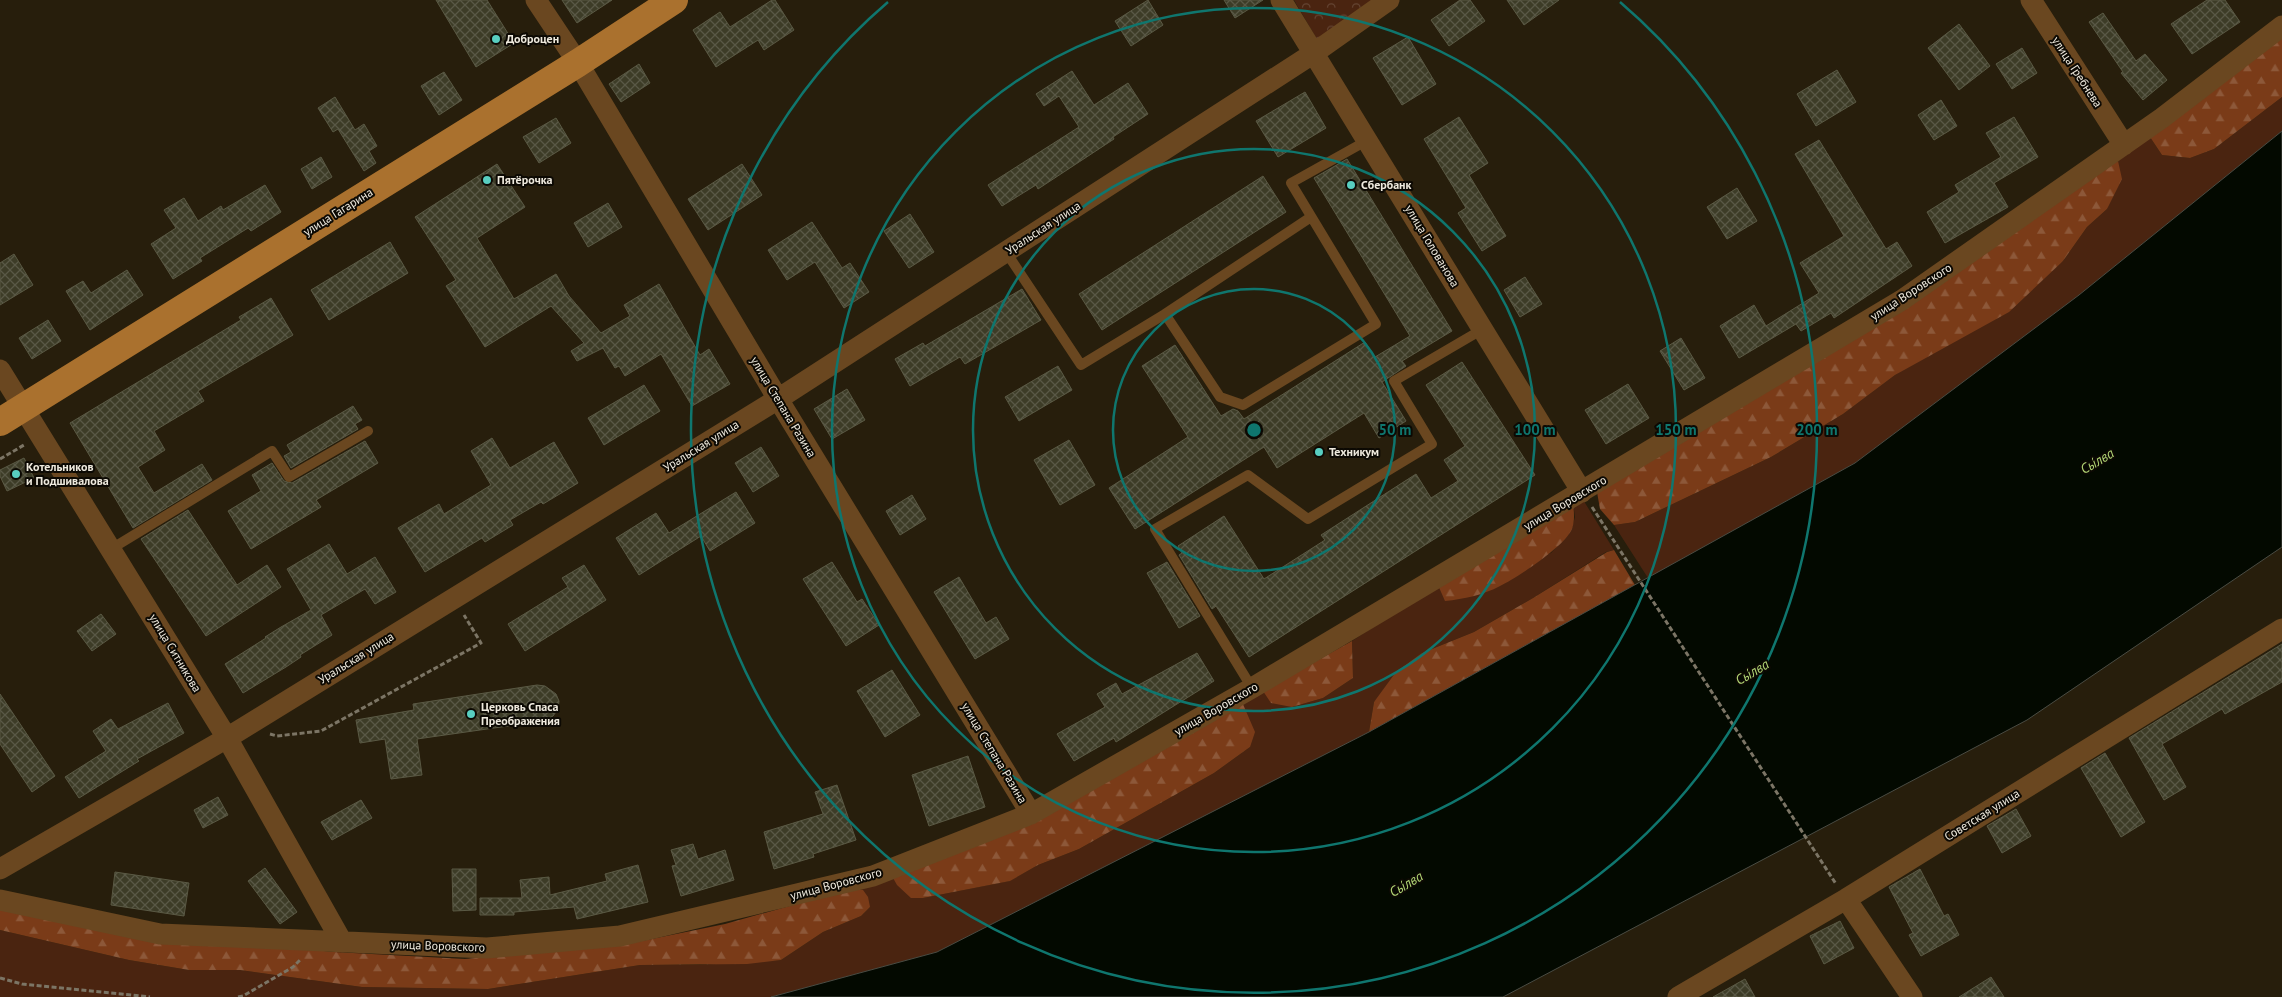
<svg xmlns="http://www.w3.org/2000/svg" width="2282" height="997" font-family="'PT Sans',sans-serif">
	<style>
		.grass { fill: #4a2410 }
		.forest { fill: url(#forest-firs) }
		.park { fill: url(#park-crowns) }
		.water { fill: #030900; stroke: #4a4c43 }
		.building { fill: url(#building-cross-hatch); stroke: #5a5944 }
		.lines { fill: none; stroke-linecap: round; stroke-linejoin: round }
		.path { stroke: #7c7565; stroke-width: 3; stroke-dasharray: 5 2.5; stroke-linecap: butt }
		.service { stroke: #6a4720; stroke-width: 10 }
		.minor { stroke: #6a4720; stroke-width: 21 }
		.primary { stroke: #aa712e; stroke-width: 28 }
		.ring { fill: none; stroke: #0f766e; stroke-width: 2.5 }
		.poi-dot { fill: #58cec0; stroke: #0c0903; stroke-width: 2 }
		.labels { text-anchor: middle; stroke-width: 4; stroke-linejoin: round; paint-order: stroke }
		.poi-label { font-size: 12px; font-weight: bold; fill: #efeade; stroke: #0c0903; text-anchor: start }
		.street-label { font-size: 12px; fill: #efeade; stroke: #0c0903 }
		.water-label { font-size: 14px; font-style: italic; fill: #b1d474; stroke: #0c0903 }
		.centre { fill: #0f766e; stroke: #0c0903; stroke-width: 2.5 }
		.ring-label { font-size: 15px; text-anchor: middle; font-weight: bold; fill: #0f766e; stroke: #0c0903; stroke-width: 4; stroke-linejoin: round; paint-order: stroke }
	</style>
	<defs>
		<pattern id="forest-firs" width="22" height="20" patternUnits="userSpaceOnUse" patternTransform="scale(1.25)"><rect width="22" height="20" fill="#7a3b18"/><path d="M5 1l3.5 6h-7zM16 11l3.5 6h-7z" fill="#8d5839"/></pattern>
		<pattern id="park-crowns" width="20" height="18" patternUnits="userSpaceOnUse" patternTransform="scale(1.25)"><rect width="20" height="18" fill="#4a2410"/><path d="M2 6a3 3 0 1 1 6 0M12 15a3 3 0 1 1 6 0" fill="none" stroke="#644432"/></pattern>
		<pattern id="building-cross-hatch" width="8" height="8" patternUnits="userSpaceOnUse" patternTransform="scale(1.25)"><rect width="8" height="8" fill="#3d3c27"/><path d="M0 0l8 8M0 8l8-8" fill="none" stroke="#595846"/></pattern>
	</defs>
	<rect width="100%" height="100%" fill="#271e0c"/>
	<path class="grass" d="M2282,97V131L2079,295L1855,463L1648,578L1614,525L1635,522L1771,457L1843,414L1895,375L2063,261L2087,227L2107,209L2118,161L2150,137L2162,155L2190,158L2214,149Z
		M1582,498L1614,550L1606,552L1533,598L1474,632L1422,653L1374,702L1369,732L937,952L771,997H0V930L129,960L189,970H240L362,987L488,989L640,965H699L781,960L823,932L861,916L870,907L850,889L892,876L923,898L1009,881L1038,865L1079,849L1214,773L1250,747L1242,702L1263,691L1292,707L1323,698L1353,678L1352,641L1438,585L1551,553L1571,531L1575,517L1573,503Z"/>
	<path class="forest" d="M2282,35V97L2214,149L2190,158L2162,155L2150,137Z
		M2118,161L2122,179L2107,209L2087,227L2063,261L2009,312L1895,375L1843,414L1771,457L1635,522L1614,525L1600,509L1597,492Z
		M1573,503C1574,512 1575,520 1572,529C1565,546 1517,578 1500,586C1483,595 1464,599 1445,601L1438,585Z
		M1614,550L1635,585L1369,732L1374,702L1396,672L1422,653L1474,632L1533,598L1607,552Z
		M1352,641L1353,678L1323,698L1292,707L1271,703L1263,691Z
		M1242,702L1255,732L1250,747L1214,773L1079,849L1038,865L1010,881L923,898H911L897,885L892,876Z
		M850,889L863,890L868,897L870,907L861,916L823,932L781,960L747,964L640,965L488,989L362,987L240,970H189L129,960L0,930V908L242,943L334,952L465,959L632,943L725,924Z"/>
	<path class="park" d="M1294,0H1376L1318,41Z"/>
	<path class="water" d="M2282,131V547L2027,720L1503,997H771L937,952L1369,732L1855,463L2079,295Z"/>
	<path class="building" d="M436,0H487L514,43L476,67Z
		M562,0H612L577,23Z
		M772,0H775L794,30L764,50L758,40L716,67L693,30L720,12L730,27Z
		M1148,0L1163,25L1131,46L1115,21Z
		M1224,0H1263L1235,18Z
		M1460,0H1470L1485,21L1449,46L1431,20Z
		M1507,0H1559L1524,25Z
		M2207,0H2225L2240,22L2192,54L2171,24Z
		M2103,13L2136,61L2145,54L2167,80L2143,100L2121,73L2123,72L2089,22Z
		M1959,24L1990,66L1959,90L1928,48Z
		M1408,37L1436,84L1402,105L1373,58Z
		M2022,48L2037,73L2012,89L1996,64Z
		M639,64L650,83L621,102L609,84Z
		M1837,70L1856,102L1816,126L1797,94Z
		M1072,71L1094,105L1128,83L1148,114L1113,137L1114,139L1038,189L1036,185L1002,206L988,185L1079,127L1059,96L1044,106L1036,94Z
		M444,72L462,100L439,115L421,86Z
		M1305,92L1326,128L1278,157L1256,121Z
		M335,97L355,130L364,124L377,146L369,151L376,163L364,171L338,129L333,132L318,108Z
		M1941,100L1957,126L1934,140L1918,115Z
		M1459,117L1488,163L1469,175L1506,236L1482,251L1458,213L1466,208L1424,139Z
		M2014,117L2038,157L1994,183L2008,207L1945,243L1927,212L1959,192L1955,185L2001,157L1986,133Z
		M556,118L571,143L539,163L523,137Z
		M1819,140L1886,249L1897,242L1912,266L1834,318L1831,313L1801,331L1796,324L1739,358L1720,326L1754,305L1766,326L1819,293L1800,263L1844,236L1795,154Z
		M321,157L332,177L312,189L301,169Z
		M1347,159L1452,331L1402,361L1406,366L1382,382L1406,421L1379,438L1364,413L1277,468L1264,447L1135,529L1109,488L1188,437L1142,366L1175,345L1221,416L1233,409L1238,411L1244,419L1365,342L1375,357L1410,336L1314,178Z
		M497,164L525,207L477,238L514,299L556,274L569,296L601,333L630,316L624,305L659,284L700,355L709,349L730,384L692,406L661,354L625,376L619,366L615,368L603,348L577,361L571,351L584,343L551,306L485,347L446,286L456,280L415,217Z
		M742,164L762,195L708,230L688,199Z
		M1263,176L1286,212L1102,330L1079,294Z
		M265,185L281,212L251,231L248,228L200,258L202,261L173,279L151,244L176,228L164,210L184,198L198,221L221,206L223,210Z
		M1737,188L1757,221L1727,239L1707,207Z
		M608,203L622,227L588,247L574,223Z
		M910,214L934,252L909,268L884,231Z
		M812,222L842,268L850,263L869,292L844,308L815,262L787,280L768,250Z
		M390,242L408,273L329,320L311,290Z
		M14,254L33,285L0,305V263Z
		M127,270L143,295L90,330L66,291L83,281L91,293Z
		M1525,277L1542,304L1520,317L1504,290Z
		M1022,289L1041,320L965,364L960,357L910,386L895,359L923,343L925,346Z
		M271,298L293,335L198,391L204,401L154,431L165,450L138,467L154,493L202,464L212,480L133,528L70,423L241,320L239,317Z
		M48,320L61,341L32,359L19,338Z
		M1681,338L1705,378L1684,390L1660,351Z
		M1462,362L1535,475L1249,657L1216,606L1212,609L1179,555L1182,553L1178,546L1224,516L1264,579L1325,540L1321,535L1416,474L1431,498L1458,481L1444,460L1465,446L1426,385Z
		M1058,366L1072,390L1019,421L1005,397Z
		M1628,384L1649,418L1606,444L1585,410Z
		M644,385L660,411L604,445L588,418Z
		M847,389L865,420L832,439L814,409Z
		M353,406L362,420L355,424L358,429L291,468L284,456L291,452L287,445Z
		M492,438L510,468L554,442L578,483L543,504L541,502L510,520L513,525L485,542L482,538L425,572L398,528L439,504L444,514L491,485L471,451Z
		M1069,440L1095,485L1060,505L1034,460Z
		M365,441L378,463L316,500L321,507L251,549L228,511L261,491L252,475L272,463L284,481L292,483Z
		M761,447L779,476L753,492L735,463Z
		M24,458L34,478L7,491L0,476V470Z
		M736,492L755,523L710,551L701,536L639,575L616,538L656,513L669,533Z
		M912,495L926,519L900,535L886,511Z
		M188,510L237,585L267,565L281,587L206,636L141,539Z
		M329,544L347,574L375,557L396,592L375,604L365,589L321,615L332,635L300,655L301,657L286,667L243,693L225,664L266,638L265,637L281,627L311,610L287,569Z
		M832,562L857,602L862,599L879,625L846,646L803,579Z
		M1167,562L1200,616L1179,628L1147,573Z
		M584,565L606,600L525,651L508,624L568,587L562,578Z
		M959,577L986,623L996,617L1009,639L975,659L934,592Z
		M101,614L116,634L92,651L77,631Z
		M2282,644V682L2225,714L2222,709L2162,744L2186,787L2164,800L2129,738Z
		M1197,653L1214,681L1116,742L1114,738L1074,761L1057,734L1105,707L1097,694L1116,683L1122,694Z
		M892,670L920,715L885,737L857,691Z
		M537,685L545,686L556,694L559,701L558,709L553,716L543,721L417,739L422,775L391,779L385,739L360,743L356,720L414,710L413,704Z
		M0,694L55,776L32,792L0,744Z
		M168,703L184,733L137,759L139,761L79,798L65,777L106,751L93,731L111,719L118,729Z
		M2105,753L2145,822L2121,837L2081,768Z
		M968,756L985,807L929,826L912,775Z
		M837,785L856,840L813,854L814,857L774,869L764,832L823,814L815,792Z
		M218,797L228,815L203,828L194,810Z
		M361,800L372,818L332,840L321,822Z
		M2016,809L2031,836L2002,853L1987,826Z
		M693,844L698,859L725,850L734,880L681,896L672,866L676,865L671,850Z
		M638,865L648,902L577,919L574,907L514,912V915H480V898H522L520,880L549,877L550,895L607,881L605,874Z
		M265,868L297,912L280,924L248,881Z
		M452,869H476V910L453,911Z
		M1920,869L1944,916L1948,914L1959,935L1921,956L1909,935L1913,933L1889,887Z
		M115,872L189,883L184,916L111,905Z
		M1840,921L1854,948L1824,964L1810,936Z
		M1991,977L2004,997H1959Z
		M1745,979L1755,997H1713Z"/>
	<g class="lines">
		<path class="path" d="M0,459L24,445
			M1592,507L1836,884
			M270,734L277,736L321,731L481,643L464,615
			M0,978L22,984L150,997
			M238,997L243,996L293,967L300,960"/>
		<path class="service" d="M1006,252L1081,365L1165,314L1220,397L1243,405L1376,324L1291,183L1368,140
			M1165,314L1311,217
			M111,549L272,451L289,477L368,431
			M1252,688L1155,529L1248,475L1308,519L1432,444L1394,381L1483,329"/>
		<path class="minor" d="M536,0L578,63L778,399L1031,814
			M1281,0L1582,492
			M2031,0L2124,145
			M0,370L227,738L342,942
			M0,869L227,738L778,399L1314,53L1389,0
			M1846,899L1912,997
			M0,900L160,934L487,948L620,936L873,876L1031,814L1252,688L1902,300L2162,118L2282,26
			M1678,997L1846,899L2282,629"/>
		<path class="primary" d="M0,422L578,63L674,0"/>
	</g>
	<g class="ring">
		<circle cx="1254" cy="430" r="141"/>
		<circle cx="1254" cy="430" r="281"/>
		<circle cx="1254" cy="430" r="422"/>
		<path d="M1620 2A563 563 0 1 1 888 2"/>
	</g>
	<g class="poi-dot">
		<circle cx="496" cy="39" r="5"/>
		<circle cx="487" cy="180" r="5"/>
		<circle cx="1351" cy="185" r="5"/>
		<circle cx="1319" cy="452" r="5"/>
		<circle cx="16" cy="474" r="5"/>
		<circle cx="471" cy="714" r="5"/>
	</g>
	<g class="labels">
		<g class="poi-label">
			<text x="506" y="43">Доброцен</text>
			<text x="497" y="184">Пятёрочка</text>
			<text x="1361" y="189">Сбербанк</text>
			<text x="1329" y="456">Техникум</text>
			<text x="26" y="471">Котельников<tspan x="26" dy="14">и Подшивалова</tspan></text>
			<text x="481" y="711">Церковь Спаса<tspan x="481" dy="14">Преображения</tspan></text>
		</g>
		<g class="street-label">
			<text transform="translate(2077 72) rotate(57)" y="4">улица Гребнева</text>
			<text transform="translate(338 212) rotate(-32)" y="4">улица Гагарина</text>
			<text transform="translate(1043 228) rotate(-33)" y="4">Уральская улица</text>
			<text transform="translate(1432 246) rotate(59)" y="4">улица Голованова</text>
			<text transform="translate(1911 292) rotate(-33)" y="4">улица Воровского</text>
			<text transform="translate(783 407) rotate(59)" y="4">улица Степана Разина</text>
			<text transform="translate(701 446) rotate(-32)" y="4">Уральская улица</text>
			<text transform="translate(1565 503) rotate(-31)" y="4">улица Воровского</text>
			<text transform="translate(175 653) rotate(59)" y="4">улица Ситникова</text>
			<text transform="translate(356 658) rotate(-32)" y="4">Уральская улица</text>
			<text transform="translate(1216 709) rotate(-30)" y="4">улица Воровского</text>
			<text transform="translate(994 753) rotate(59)" y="4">улица Степана Разина</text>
			<text transform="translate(1982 815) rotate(-32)" y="4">Советская улица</text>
			<text transform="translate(836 884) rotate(-15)" y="4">улица Воровского</text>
			<text transform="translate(438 946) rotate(2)" y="4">улица Воровского</text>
		</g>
		<g class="water-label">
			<text transform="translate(2097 461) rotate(-31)" y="5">Сы́лва</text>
			<text transform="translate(1752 672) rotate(-31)" y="5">Сы́лва</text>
			<text transform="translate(1406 884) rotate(-31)" y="5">Сы́лва</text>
		</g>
	</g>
	<circle cx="1254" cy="430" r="8" class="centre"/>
	<g class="ring-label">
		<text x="1395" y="435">50 m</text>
		<text x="1535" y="435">100 m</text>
		<text x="1676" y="435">150 m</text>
		<text x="1817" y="435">200 m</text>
	</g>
</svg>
